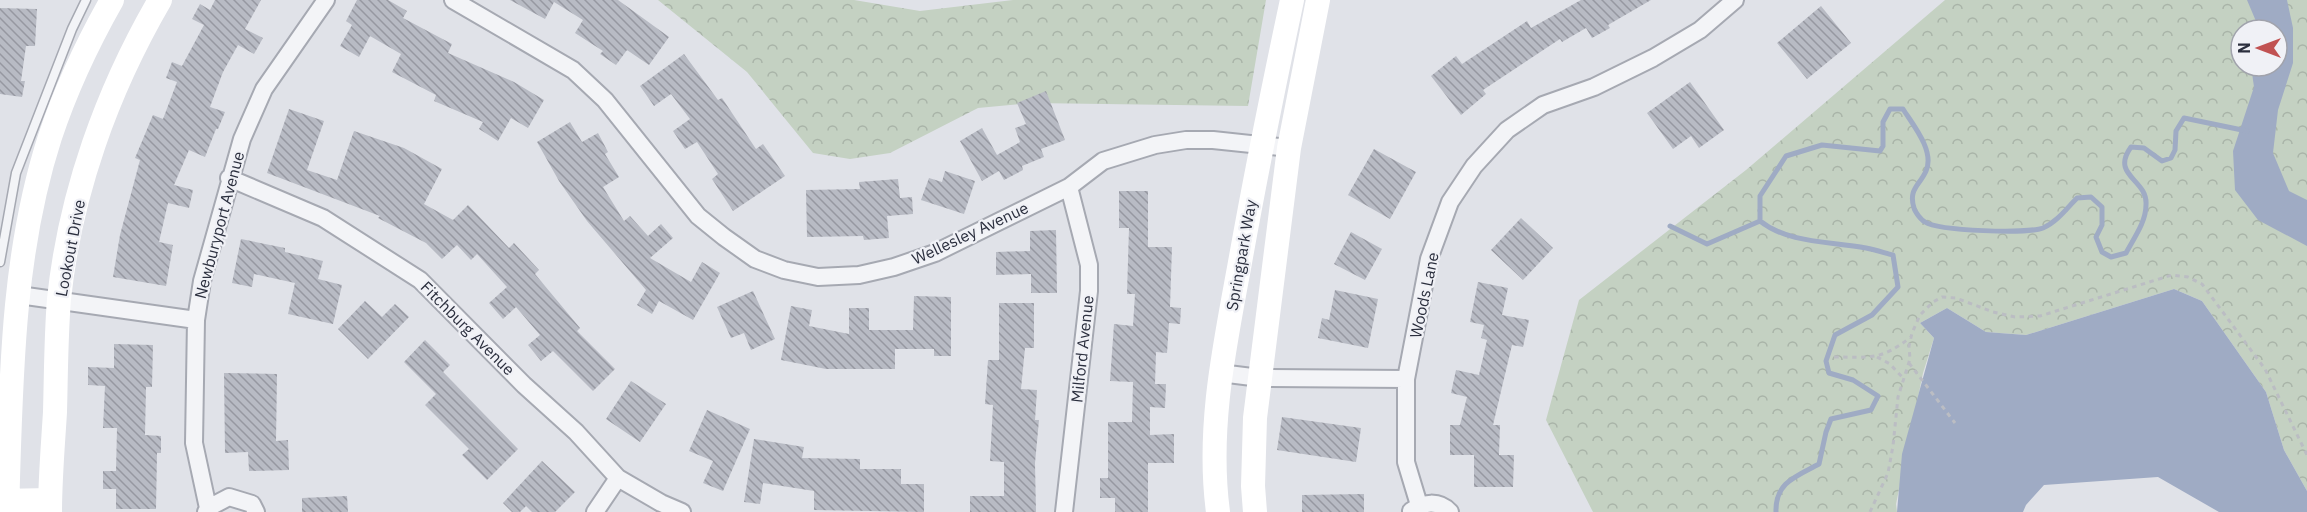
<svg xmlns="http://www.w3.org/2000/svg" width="2307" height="512" font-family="'IBM Plex Sans',sans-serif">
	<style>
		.forest { fill: url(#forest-crowns); fill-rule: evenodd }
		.water { fill: #9fabc4 }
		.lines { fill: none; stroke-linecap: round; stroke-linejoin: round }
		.stream { stroke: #9fabc4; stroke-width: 5 }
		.building { fill: url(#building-back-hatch) }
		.lane-casing { stroke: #a6a9b2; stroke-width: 11 }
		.street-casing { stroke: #a6a9b2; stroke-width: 20 }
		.path { stroke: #bbbdc3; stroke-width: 3; stroke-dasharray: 4.5 4.5; stroke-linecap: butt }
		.lane { stroke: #f3f4f7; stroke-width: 8 }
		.street { stroke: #f3f4f7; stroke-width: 16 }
		.secondary { stroke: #fff; stroke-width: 24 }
		.labels { text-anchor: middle; stroke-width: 4.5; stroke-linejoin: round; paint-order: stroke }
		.street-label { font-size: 16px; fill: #2b2f3e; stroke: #f0f1f6 }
	</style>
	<defs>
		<pattern id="forest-crowns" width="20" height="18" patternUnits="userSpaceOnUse" patternTransform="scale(1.5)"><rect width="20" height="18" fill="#c4d1c2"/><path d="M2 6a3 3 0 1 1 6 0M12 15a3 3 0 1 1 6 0" fill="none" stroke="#a9b4a8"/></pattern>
		<pattern id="building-back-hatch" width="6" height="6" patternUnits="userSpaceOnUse" patternTransform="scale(1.5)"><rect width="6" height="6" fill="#b8bbc4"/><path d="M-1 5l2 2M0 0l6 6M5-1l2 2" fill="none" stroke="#9698a1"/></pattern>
	</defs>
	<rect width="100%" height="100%" fill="#e0e2e8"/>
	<path class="forest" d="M658,0H854L920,11L1013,0H1266L1248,106L1031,103L978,108L890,153L850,159L813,153L747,72Z
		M1945,0H2307V491L2284,450L2266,392L2202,301L2174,289L2026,335L1986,332L1947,308L1920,323L1934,338L1923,373L1896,504L1897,512H1593L1546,420L1579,300L1746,170ZM2241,30H2277V66H2241Z"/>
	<path class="water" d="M2247,0H2287L2293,28V63L2278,110L2273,153L2289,191L2307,200V246L2258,220L2235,190L2233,151L2254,87L2251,66H2277V30H2257L2258,26Z
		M2174,289L2202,301L2266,392L2284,450L2307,491V512H2219L2158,477L2044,485L2026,505L2023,512H1897L1902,454L1934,338L1920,323L1947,308L1986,332L2026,335Z"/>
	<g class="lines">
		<path class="stream" d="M1670,226L1707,244L1760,221
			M1776,512C1775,482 1797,476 1819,464L1826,432L1831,419L1871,410L1878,396L1853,380L1829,373L1826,361L1835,335L1872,315L1898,287L1893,255C1885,253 1876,250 1866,248C1831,241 1789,244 1760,221V196L1786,156L1822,145L1880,151L1883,146V122L1890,109H1903C1913,125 1935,151 1926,171C1920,185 1908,189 1914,208C1915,212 1921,220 1925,222C1939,231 2028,234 2043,228C2057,222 2067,208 2077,198L2091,197L2102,207V225L2096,237L2102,252L2111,257L2126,253C2134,238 2146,222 2146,205C2148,179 2110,176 2131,147L2144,148L2162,161L2171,158L2175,150L2176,131L2184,118L2247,131"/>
	</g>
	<path class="building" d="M215,0H261L245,29L263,38L254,54L238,45L223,72L210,107L225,112L218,129H216L205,157L189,150L174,185L193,190L189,208L168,203L159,242L173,245L166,286L113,277L120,235L140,160L135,158L153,115L163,119L177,82L166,78L172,62L182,66L204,25L192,19L200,4L210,10Z
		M357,0H388L407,11L403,18L452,44L448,53L514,82L544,100L528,128L511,118L498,141L479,129L483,122L434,101L436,95L392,72L401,54L370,36L359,57L340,46L352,25L346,21Z
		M510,0H618L669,37L649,65L627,50L616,65L600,54L603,51L575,33L583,20L554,2L545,19Z
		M1581,0H1651L1608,25L1610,28L1592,38L1586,28L1562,42L1560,39L1483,90L1486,94L1461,115L1431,76L1456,56L1462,64L1527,21L1531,28Z
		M1821,6L1851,43L1807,79L1777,43Z
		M0,8L37,9L35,46H26L21,81H25L22,97L0,94Z
		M684,54L718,100L722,98L756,149L763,144L785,176L733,211L712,179L718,174L697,142L685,149L673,131L690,119L671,94L654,106L640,86Z
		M1690,82L1724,130L1699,148L1691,136L1673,149L1647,113Z
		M1046,91L1065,140L1041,149L1044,157L1022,166L1023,170L1004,180L999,171L982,181L960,141L982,128L997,155L1020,142L1015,128L1026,124L1017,103Z
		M289,109L324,121L307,170L337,180L354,131L404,148L442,169L424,204L453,220L468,205L509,248L514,243L539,270L535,274L580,328L577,331L615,369L593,391L553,351L541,361L528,345L540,335L516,307L503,319L489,303L507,287L477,254L471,260L457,245L442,259L426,243L378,218L380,216L267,173Z
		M570,122L582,142L598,133L608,152L605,154L619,177L603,187L624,221L630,216L648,236L661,224L673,238L650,258L691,282L702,262L720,273L693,320L659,301L652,314L637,305L646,290L587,221L559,181L537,142Z
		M1374,149L1416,172L1390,219L1348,195Z
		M945,171L975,181L964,214L921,200L929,178L942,182Z
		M898,179L900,198L912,197L913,214L887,216L889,238L864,240L863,236L807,237L806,190L860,189L859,182Z
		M1119,191H1148V247H1172L1170,307L1181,308L1180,324L1169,323L1167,353L1156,352L1155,384H1166L1165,408L1150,407V435L1174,434V463H1148V512H1115V498H1100V478H1108V422H1132L1133,382L1110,381L1114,324L1133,326L1135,294H1127L1129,228H1119Z
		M1521,218L1553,248L1523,280L1491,250Z
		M1056,230L1057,293H1031V274L996,275V252L1030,251V231Z
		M1351,232L1382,249L1365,280L1334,264Z
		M241,239L285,248V252L323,261L318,279L342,285L333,324L288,314L295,283L254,274L252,287L232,283Z
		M1478,282L1508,288L1502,315L1529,320L1523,347L1512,345L1493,425H1500L1499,455H1514L1513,487H1474V455H1450V425H1460L1467,397L1451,393L1456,370L1479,375L1487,340L1481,338L1484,325L1470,322Z
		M1335,290L1378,299L1368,348L1318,338L1322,318L1329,320Z
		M753,291L775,339L751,350L744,333L731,338L717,307Z
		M914,296L951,297V356H934V349H895V369H826L781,360L791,306L812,310L809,326L849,334V308H869V330H913Z
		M365,301L382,317L395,304L409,317L368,359L338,329Z
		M999,303H1034V348H1025L1021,389L1037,390L1035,420H1039L1035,463L1036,512H970V496H1004V462L990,461L993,405L985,404L988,360H999Z
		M425,340L450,365L443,372L518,449L487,480L462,455L469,449L425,405L436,394L404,362Z
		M114,344L153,345L152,387H146L145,435L161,436V453H157L156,509H116V489H103V471H116L117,428H103L105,386L88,385V367L114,368Z
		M224,373L277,374L276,441L288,440L289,470L249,471L248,452L225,453Z
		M631,381L666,404L640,442L606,419Z
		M707,410L750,429L723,491L703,483L713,461L689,451Z
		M1282,417L1361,428L1356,462L1277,450Z
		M754,439L804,447L802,458L860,459V469H901V484H924V512L814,510V491L763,483L760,504L744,502Z
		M542,461L575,492L555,512H532L526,506L520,512H512L503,503Z
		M1364,494V512H1302V495Z
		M347,496L348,512H302V498Z"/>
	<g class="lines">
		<g class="lane-casing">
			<path id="lane" d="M0,262L16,173L72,29L86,0"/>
		</g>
		<g class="street-casing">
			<path id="street" d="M453,0L573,70L605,100L698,216L724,237L755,259L784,270L818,277L859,275L894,267L935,253L1069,187L1103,161L1155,145L1186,140H1213L1289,148
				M229,178L323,218L420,280L524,385L576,432L618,478L661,503L682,512
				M19,295L196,320
				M1220,373L1260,378L1406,379
				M1419,505L1406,462V379L1429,259L1450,202L1474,166L1507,130L1543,105L1594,87L1653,58L1700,30L1735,0
				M208,508L229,497L252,504L256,512
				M1411,511C1423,502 1439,500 1450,512
				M206,512L208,508L194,443L196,320L202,281L242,139L264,89L326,0
				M595,512L618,478
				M1064,512L1089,291V265L1069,187"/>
		</g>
		<path class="path" d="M1834,357C1871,357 1880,361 1911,337
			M1877,357L1890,364L1903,378
			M1909,363L1955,423
			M1870,512L1888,473L1893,446L1898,397L1910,359L1909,346L1912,333L1920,315L1933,302L1942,297L1956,298L1993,312L2015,317L2040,316L2172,275L2188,277L2202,284L2265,369L2307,455"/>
		<use href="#lane" class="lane"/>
		<use href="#street" class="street"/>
		<path class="secondary" d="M0,501L50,500
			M7,512C11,387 11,257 50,137C66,89 87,44 112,0
			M50,512C50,479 53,445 55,412C56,375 56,336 59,299C70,194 107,91 160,0
			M1218,512C1207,430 1224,349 1239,268C1255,178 1273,89 1292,0
			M1255,512L1253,486L1255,418L1289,148L1318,0"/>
	</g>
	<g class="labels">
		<g class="street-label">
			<text transform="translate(219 225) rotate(-75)" y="6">Newburyport Avenue</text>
			<text transform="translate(970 233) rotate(-25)" y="6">Wellesley Avenue</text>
			<text transform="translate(70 248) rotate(-79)" y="6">Lookout Drive</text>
			<text transform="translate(1241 255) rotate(-80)" y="6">Springpark Way</text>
			<text transform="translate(1424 295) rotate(-78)" y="6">Woods Lane</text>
			<text transform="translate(468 328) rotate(45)" y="6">Fitchburg Avenue</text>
			<text transform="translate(1082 349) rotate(-84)" y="6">Milford Avenue</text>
		</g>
	</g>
	<g transform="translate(2259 48) rotate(270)"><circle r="28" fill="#f0f1f6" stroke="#a1a3ac" stroke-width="1.5"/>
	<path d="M0-4.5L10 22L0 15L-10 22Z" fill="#c15252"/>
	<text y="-9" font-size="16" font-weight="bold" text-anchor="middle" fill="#2b2f3e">N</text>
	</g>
</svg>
